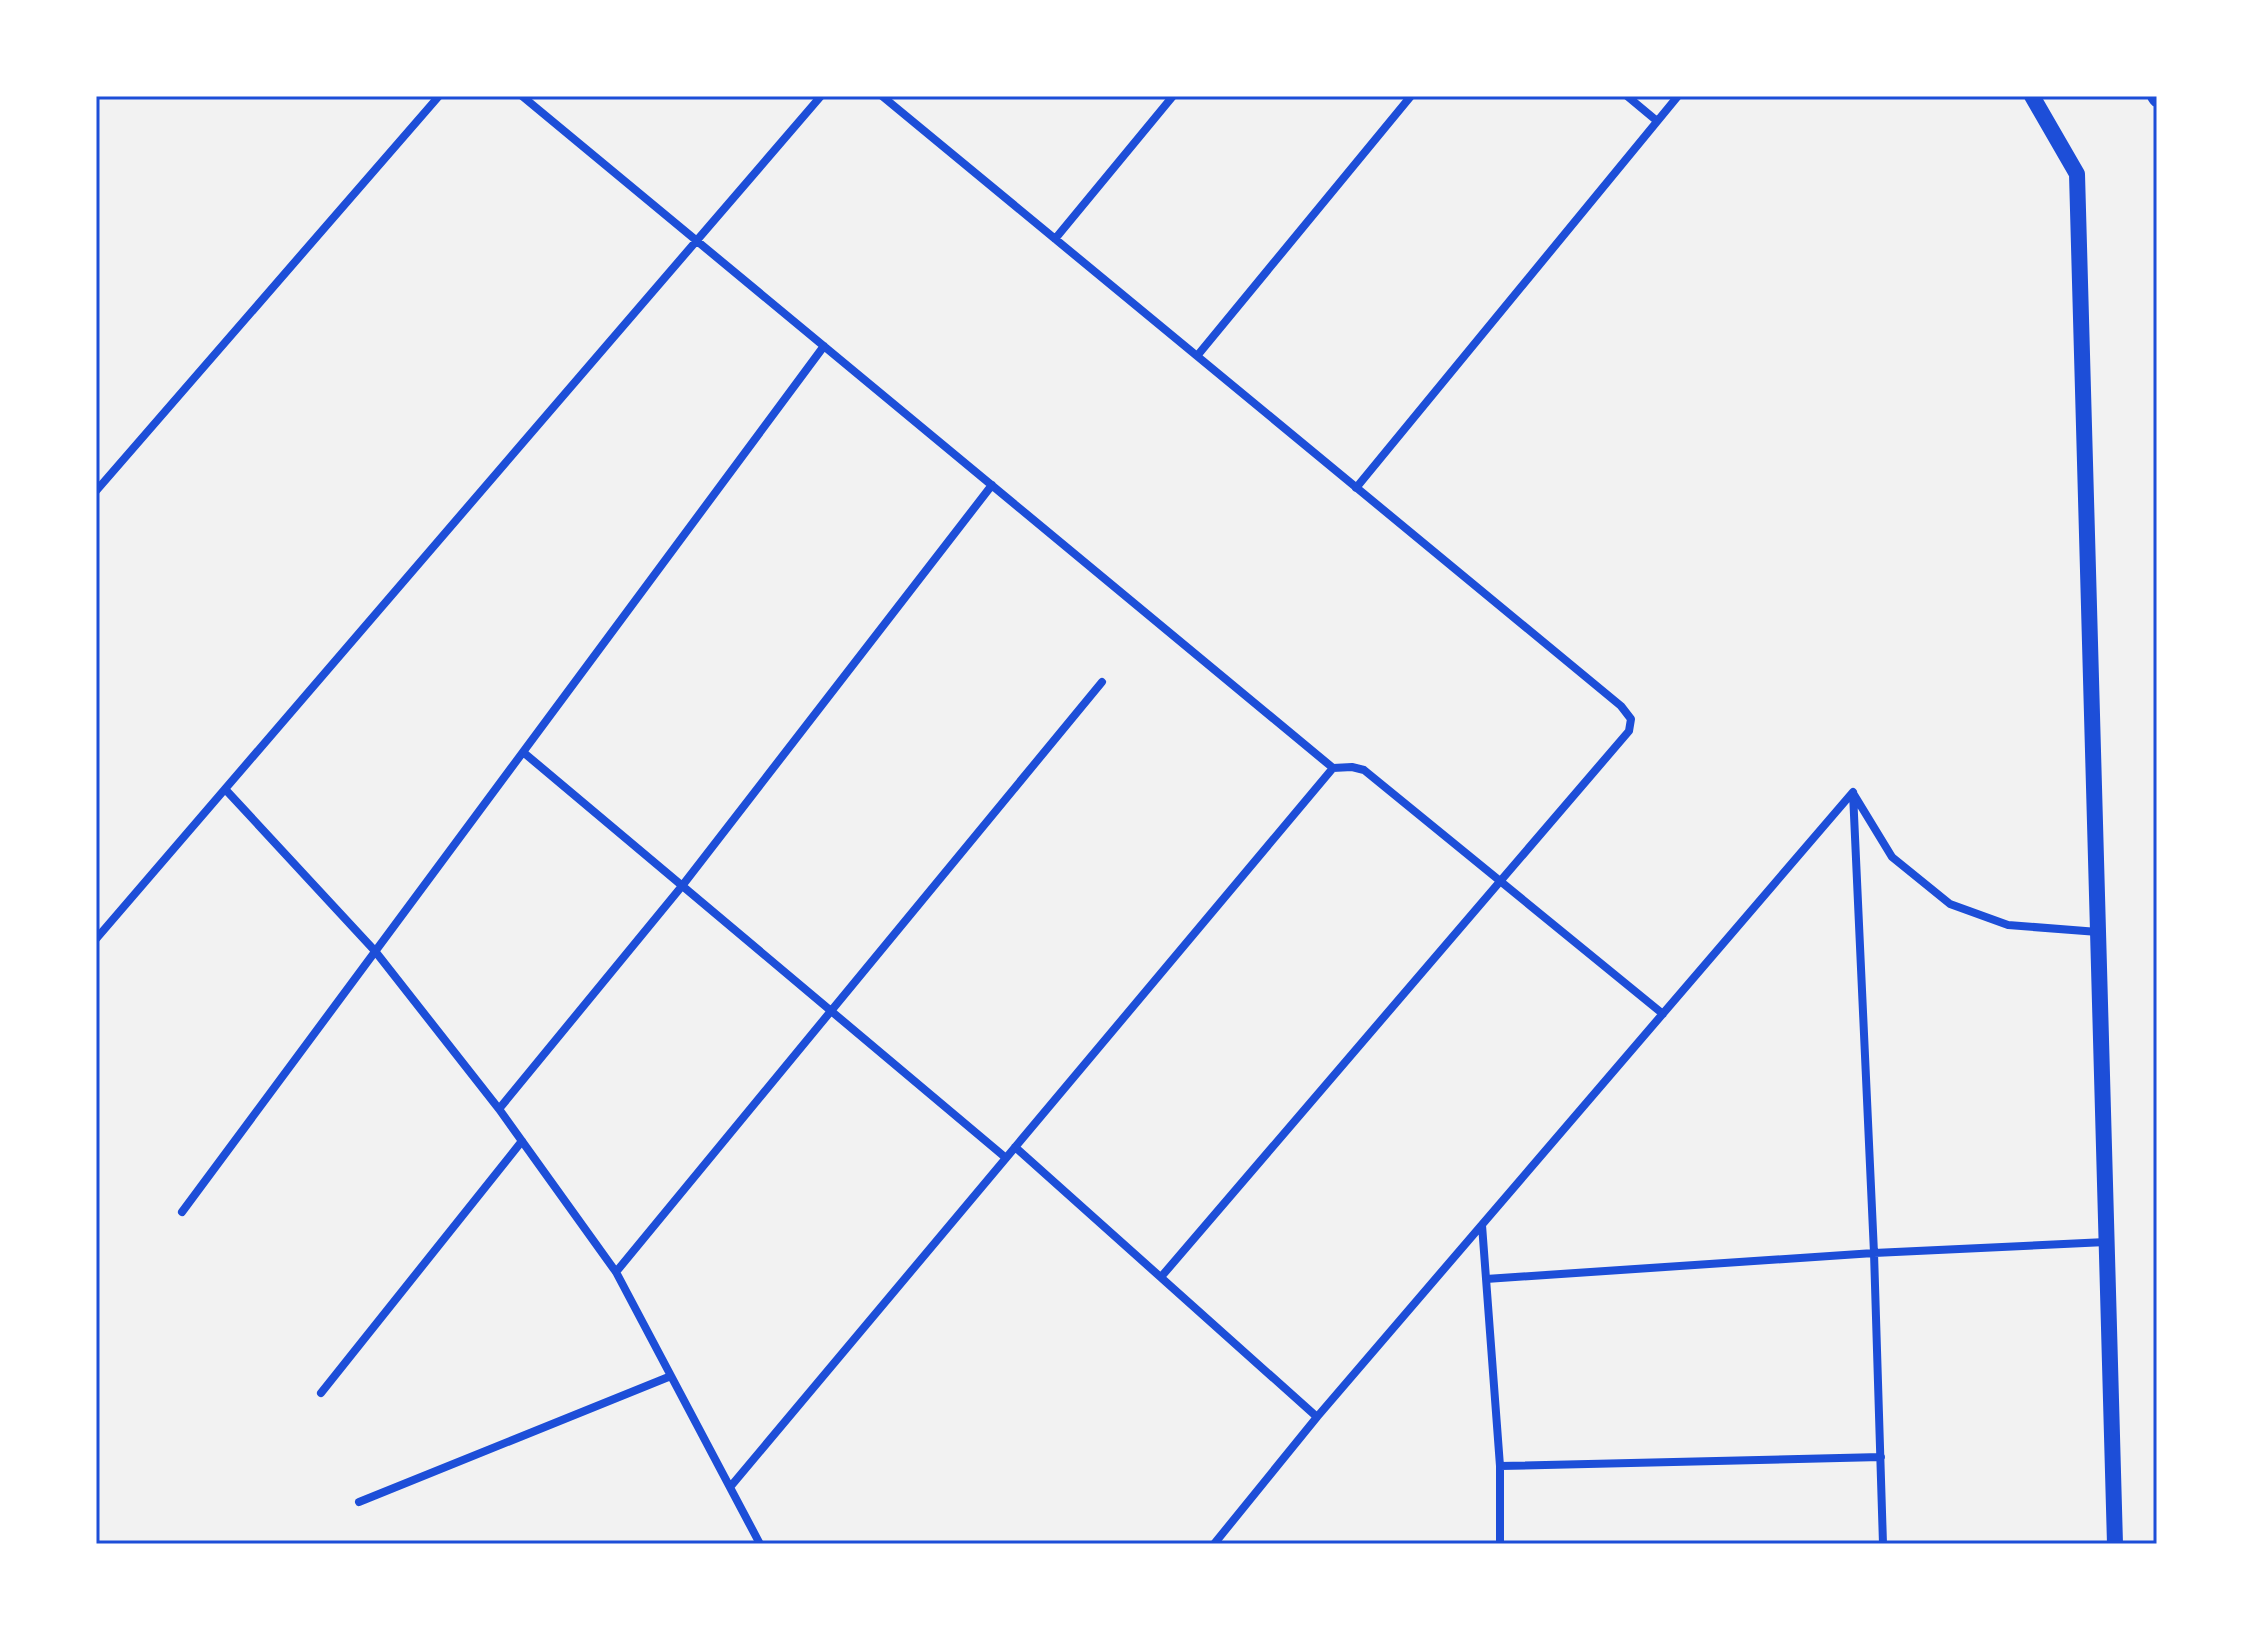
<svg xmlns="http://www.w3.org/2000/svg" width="2253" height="1640" font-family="Karla,sans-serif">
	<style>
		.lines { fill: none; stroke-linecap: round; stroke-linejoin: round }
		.minor { stroke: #1d4ed8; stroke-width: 8 }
		.secondary { stroke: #1d4ed8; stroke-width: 16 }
		.neatline { fill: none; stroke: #1d4ed8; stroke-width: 3 }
	</style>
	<rect width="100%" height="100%" fill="#f2f2f2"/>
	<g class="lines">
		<path class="minor" d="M522,96L1333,768
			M882,96L1621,706L1631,719L1629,731L1161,1277
			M1627,96L1657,121
			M1055,239L1173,96
			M1197,356L1411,96
			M1356,488L1678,96
			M96,491L439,96
			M523,752L1006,1158
			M225,789L375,951L499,1109L616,1272L760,1544
			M1853,793L1874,1253L1883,1544
			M1853,793L1892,857L1950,904L2008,925L2098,932
			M96,939L821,96
			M499,1109L682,886L992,485
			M1015,1147L1317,1417
			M182,1212L824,346
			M1482,1225L1500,1466V1544
			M616,1272L1102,682
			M1486,1279L1874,1253L2106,1242
			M321,1393L522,1141
			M1500,1466L1881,1457
			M731,1486L1333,768L1352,767L1364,770L1663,1014
			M359,1502L671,1376
			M1214,1544L1317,1417L1853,792"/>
		<path class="secondary" d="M2032,96L2077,174L2115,1544
			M2155,96L2157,99"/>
	</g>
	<rect width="2253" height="1640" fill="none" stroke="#ffffff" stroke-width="196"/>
	<rect x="98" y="98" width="2057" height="1444" class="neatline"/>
</svg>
